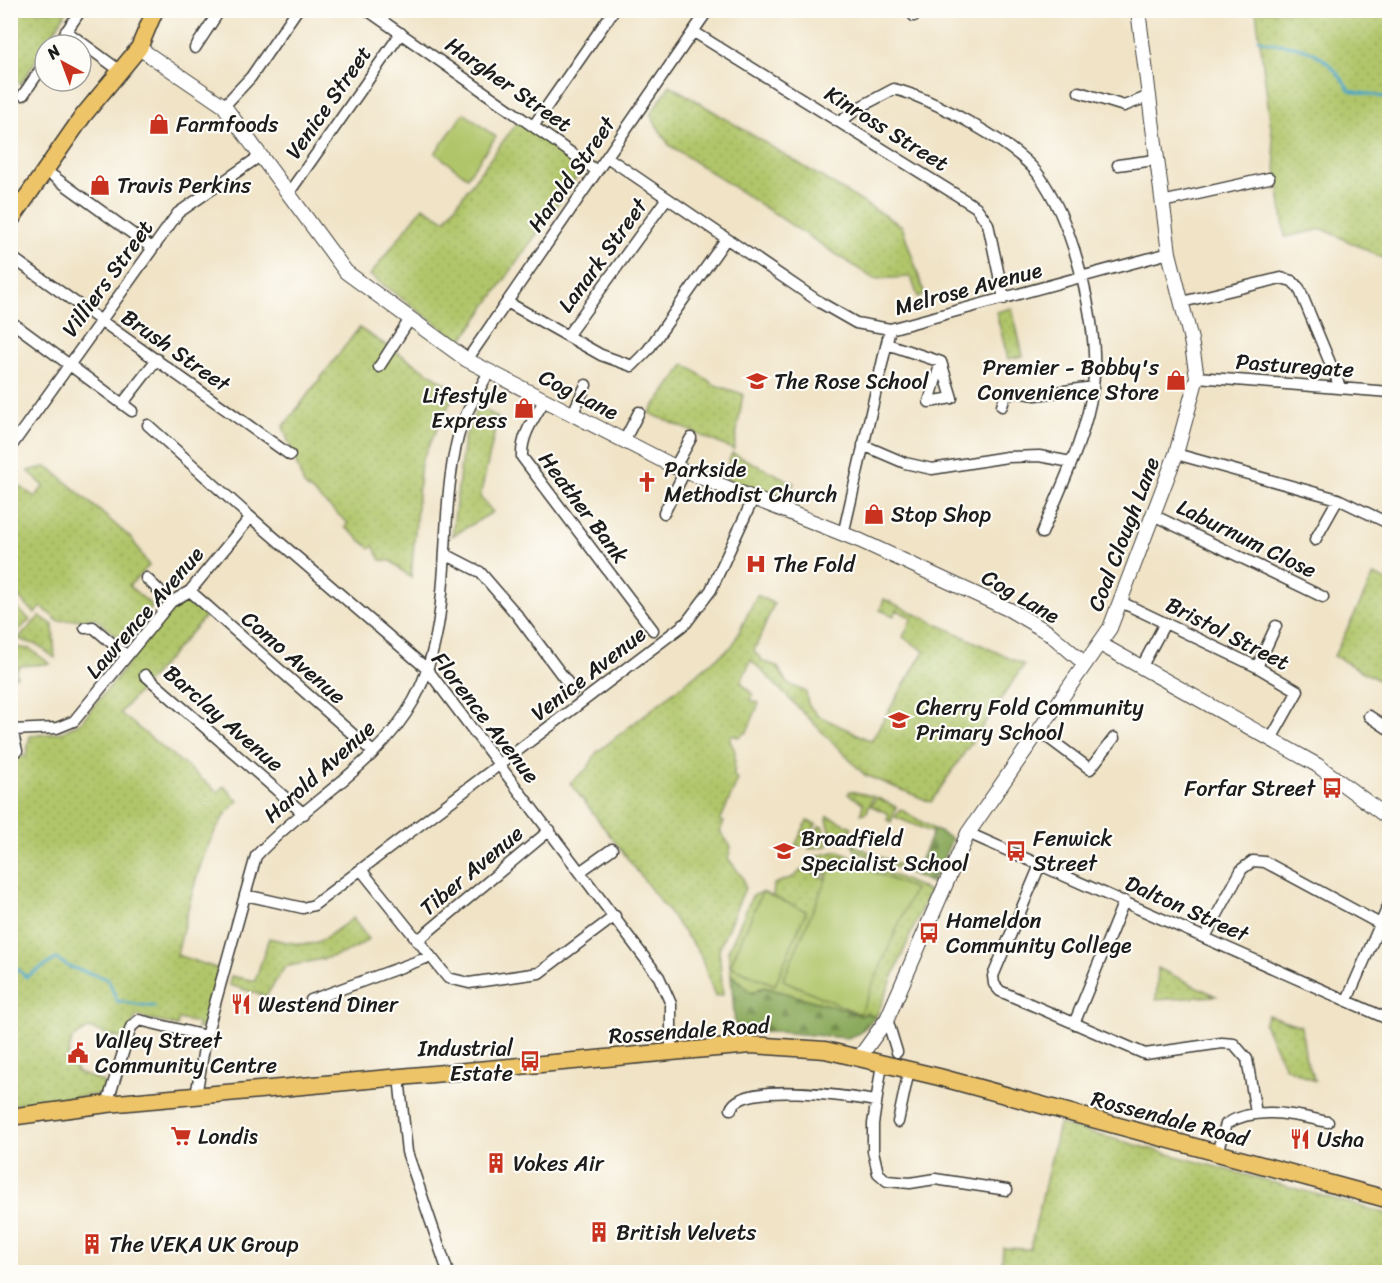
<svg xmlns="http://www.w3.org/2000/svg" width="1400" height="1283" font-family="Sriracha,sans-serif">
	<style>
		.green { fill: url(#green-dots); stroke: #667042; stroke-width: 1.5 }
		.forest { fill: url(#forest-firs); stroke: #54633c; stroke-width: 1.5 }
		.pitch { fill: #b0c569; stroke: #667042; stroke-width: 1.5 }
		.lines { fill: none; stroke-linecap: round; stroke-linejoin: round }
		.stream { stroke: #46a6c5; stroke-width: 3 }
		.minor-casing { stroke: #3c3a36; stroke-width: 13 }
		.tertiary-casing { stroke: #3c3a36; stroke-width: 16 }
		.primary-casing { stroke: #3c3a36; stroke-width: 19 }
		.trunk-casing { stroke: #3c3a36; stroke-width: 19 }
		.minor { stroke: #fff; stroke-width: 10 }
		.tertiary { stroke: #fff; stroke-width: 14 }
		.primary { stroke: #eec469; stroke-width: 16 }
		.trunk { stroke: #eec469; stroke-width: 16 }
		.labels { text-anchor: middle; stroke-width: 4.5; stroke-linejoin: round; paint-order: stroke }
		.street-label { font-size: 22px; fill: #1c1c1c; stroke: #fdfcf7 }
		.poi-label { font-size: 22px; fill: #1c1c1c; stroke: #fdfcf7; text-anchor: start }
	</style>
	<defs>
		<pattern id="green-dots" width="8" height="8" patternUnits="userSpaceOnUse" patternTransform="scale(1.5)"><rect width="8" height="8" fill="#b0c569"/><path d="M2 2h.1M6 6h.1" fill="none" stroke="#97a95a" stroke-width="1.8" stroke-linecap="round"/></pattern>
		<pattern id="forest-firs" width="22" height="20" patternUnits="userSpaceOnUse" patternTransform="scale(1.5)"><rect width="22" height="20" fill="#8caa5d"/><path d="M5 1l3.5 6h-7zM16 11l3.5 6h-7z" fill="#728a4c"/></pattern>
	</defs>
	<rect width="100%" height="100%" fill="#fdfcf7"/>
	<filter id="ink" filterUnits="userSpaceOnUse"><feTurbulence type="fractalNoise" baseFrequency=".0167" numOctaves="2"/><feDisplacementMap in="SourceGraphic" scale="12" xChannelSelector="R" yChannelSelector="G"/><feConvolveMatrix kernelMatrix="1 2 1 2 8 2 1 2 1" color-interpolation-filters="sRGB"/></filter>
	<filter id="wash" filterUnits="userSpaceOnUse"><feTurbulence type="fractalNoise" baseFrequency=".008" numOctaves="4" result="noise"/><feDisplacementMap in="SourceGraphic" scale="24" xChannelSelector="R" yChannelSelector="G"/><feGaussianBlur stdDeviation="1.35" result="paint"/><feColorMatrix in="noise" values="0 0 0 0 0 0 0 0 0 0 0 0 0 0 0 0 0 1.4 0 .05"/><feComposite in="paint" operator="in"/></filter>
	<g filter="url(#wash)">
		<rect width="100%" height="100%" fill="#f0e3c6"/>
		<path class="green" d="M20,11H67L21,84L10,78L11,31Z
			M1256,11H1389V261L1323,229L1285,237Z
			M670,85L902,226L925,295L918,297L911,277L874,279L669,145L650,115Z
			M518,121L583,168L461,342L370,275L423,207L445,220Z
			M1012,308L1023,356L1008,359L996,312Z
			M359,328L456,390L421,462L411,578L391,561L381,560L373,546L370,548L345,527L348,523L304,485L283,427Z
			M685,364L715,385L743,394L734,450L649,413Z
			M478,405L498,418L480,497L493,512L452,536L464,439Z
			M732,453L794,483L785,502L723,477Z
			M44,467L50,468L132,539L149,566L129,586L153,606L122,641L95,618L58,621L42,607L35,613L11,591V480L35,497L44,486L28,471Z
			M1374,575L1389,582V686L1334,656Z
			M757,595L774,604L754,651L764,662L777,666L787,683L806,692L808,704L817,715L871,741L924,651L903,637L912,618L897,610L894,616L880,610L884,599L1024,665L931,802L865,775L751,660L741,682L753,695L751,700L759,703L747,732L738,737L731,735L730,741L735,751L734,776L738,780L720,821L724,822L720,831L731,847L728,858L743,878L745,888L719,949L723,995L715,996L699,952L570,783L588,768L596,753L732,646Z
			M184,601L203,605L210,611L120,713L218,792L224,786L238,801C202,832 188,910 177,955L219,969L205,1025L197,1029V1023L179,1019L177,1026L136,1016L125,1040L89,1028L72,1039L68,1056L78,1073L104,1082V1094L11,1105L10,759L26,756L30,736L63,732L81,722L172,609Z
			M11,602L30,620L13,635L11,628Z
			M40,616L53,625L55,658L37,645L18,639Z
			M11,647L30,649L50,664L20,666L16,671L17,676L13,677Z
			M850,791L873,796L867,812L861,814L863,803L848,794Z
			M876,797L896,807L891,822L887,820L889,814L871,806Z
			M900,809L934,829L933,833L895,817Z
			M828,816L852,827L845,842L833,840L827,820Z
			M807,821L816,824L807,844L794,848Z
			M819,826L823,827L828,846L809,849Z
			M856,840L855,846L916,872L914,875L855,851L852,844Z
			M838,851L929,891L876,1017L865,1013L861,1016L846,1010L764,987L751,993L731,975L728,951L752,896L762,892L773,897L774,884L793,877L803,869L827,879L784,980L837,856L828,876L808,868L813,857Z
			M353,918L368,939C348,958 311,960 285,967L266,996L229,985L231,976L255,981L269,938C318,949 313,947 353,918Z
			M1158,968L1216,996L1156,1000Z
			M1268,1015L1301,1026L1306,1059L1315,1081L1285,1067L1264,1024Z
			M1059,1124L1389,1214V1272H1001L1003,1248L1030,1249Z"/>
		<path class="forest" d="M934,829L952,839L932,883L914,875Z
			M731,975L752,993L764,987L846,1010L861,1016L865,1013L876,1017L858,1034L847,1038L778,1032L739,1033L735,1026Z"/>
		<path class="pitch" d="M464,113L496,137L467,177L435,153Z
			M836,856L914,889L860,1014L783,980Z
			M762,892L806,911L775,985L730,966Z"/>
		<g class="lines">
			<path class="stream" d="M1258,39C1273,46 1289,43 1305,49C1326,57 1339,73 1350,91L1390,98
				M10,962L26,977L56,959L70,967L108,979L117,1001L155,1007"/>
		</g>
	</g>
	<g filter="url(#ink)">
		<g class="lines">
			<g class="minor-casing">
				<path id="minor" d="M367,10L597,171
					M914,16L918,10
					M66,31L119,70
					M694,32L976,207L988,224L1004,299
					M57,45L81,10
					M195,48L220,10
					M1079,92L1124,106L1147,97
					M23,95L45,63
					M224,106L251,77L297,10
					M840,122L860,107L894,89C931,98 1016,144 1038,174C1074,223 1100,327 1093,387C1086,437 1061,487 1042,533
					M534,125L614,10
					M607,157L821,303L856,323L890,329L1169,253
					M1118,165L1155,160
					M46,171L152,248
					M288,194L401,33
					M1162,202L1269,178
					M10,256L290,455
					M507,302L601,355L632,366L648,350L726,239
					M1182,302L1281,278L1292,281L1299,288L1340,387
					M10,321L132,411
					M567,336L667,198
					M887,344L941,362L952,398L929,402L941,362
					M467,360L708,10
					M379,367L410,319
					M1197,377L1390,392
					M544,401C534,419 521,435 522,457L653,630
					M123,403L157,359
					M1002,406L1005,397L1015,392L1036,395L1093,387
					M572,415L586,385
					M148,425L248,515L427,669L659,977L671,1004V1052
					M624,441L639,412
					M863,445L905,463L932,469L1007,457L1039,456L1071,462
					M10,448L178,213L260,156
					M1176,454L1338,499L1390,524
					M675,467L691,438
					M664,513L685,471
					M1153,515L1323,597
					M843,535L890,329
					M1315,540L1338,499
					M445,554L480,572L517,615L573,690
					M146,578L171,602
					M190,591L373,752
					M1121,602L1257,667L1298,691L1271,739
					M85,628L93,627L127,656
					M1257,667L1276,626
					M1141,668L1165,623
					M145,675L304,814
					M1369,716L1390,730
					M1039,731L1090,769L1114,738
					M17,751L12,730L57,728L74,721L171,602L190,591L250,518
					M968,833L1390,1020
					M1040,865L993,976L994,984L1000,991L1145,1054L1222,1043L1234,1044L1247,1059L1256,1113
					M362,871L448,978L469,983L539,973L615,916
					M581,871L612,849
					M245,895L303,908L314,905L686,623L711,590L753,499
					M1205,937L1242,869L1253,861L1265,862L1380,924
					M417,941L550,830
					M311,1000L429,957
					M1347,1000L1390,902
					M887,1019L897,1052
					M1074,1024L1124,901
					M882,1063L873,1124V1151L878,1173L887,1181L910,1183L935,1179L1007,1190
					M399,1077L407,1152L448,1272
					M196,1096L206,1036L256,856C306,802 378,766 414,700C457,619 436,523 458,437C464,414 478,392 489,372
					M107,1104L131,1027L139,1020L206,1036
					M731,1109C741,1080 851,1097 876,1101
					M898,1122L909,1070
					M1216,1155L1226,1124C1257,1105 1294,1115 1328,1122"/>
			</g>
			<g class="tertiary-casing">
				<path id="tertiary" d="M139,48L224,106L346,272L467,360L675,467L861,541L1010,610L1049,633L1084,663
					M1100,644L1317,765L1390,819
					M859,1058L887,1019L968,833L1110,628L1176,454L1197,377L1191,340L1169,253L1138,10"/>
			</g>
			<g class="primary-casing">
				<path id="primary" d="M10,221L83,116L139,48L155,10"/>
			</g>
			<g class="trunk-casing">
				<path id="trunk" d="M10,1117L107,1104L671,1052L751,1045L825,1050L939,1077L1390,1200"/>
			</g>
			<use href="#minor" class="minor"/>
			<use href="#tertiary" class="tertiary"/>
			<use href="#primary" class="primary"/>
			<use href="#trunk" class="trunk"/>
		</g>
	</g>
	<defs>
		<g id="shop-bare" transform="scale(1.62)"><path d="M-5-2.5h2.3a2.7 3.5 0 0 1 5.4 0H5L5.5 6h-11ZM-1.5-2.5h3a1.5 2.3 0 0 0-3 0Z" fill="#c8321e" stroke="#fdfcf7" stroke-width="2.5" paint-order="stroke"/></g>
		<g id="school-bare" transform="scale(1.62)"><path d="M0-5L7-2L0 1L-7-2ZM-4 1L0 2.5L4 1V4Q0 6-4 4Z" fill="#c8321e" stroke="#fdfcf7" stroke-width="2.5" paint-order="stroke"/></g>
		<g id="church-bare" transform="scale(1.62)"><path d="M-1.2-6h2.4v3.5h3.3v2.4h-3.3V6h-2.4V-.1h-3.3v-2.4h3.3Z" fill="#c8321e" stroke="#fdfcf7" stroke-width="2.5" paint-order="stroke"/></g>
		<g id="hospital-bare" transform="scale(1.62)"><path d="M-5-5h3v3.5h4V-5h3V5h-3V1.5h-4V5h-3Z" fill="#c8321e" stroke="#fdfcf7" stroke-width="2.5" paint-order="stroke"/></g>
		<g id="bus-bare" transform="scale(1.62)"><path d="M-5-6H5V4H4V6H2V4H-2V6H-4V4H-5ZM-3.5-4V0h7V-4ZM-3.5 1.2v1.5H-2V1.2ZM2 1.2v1.5H3.5V1.2Z" fill="#c8321e" stroke="#fdfcf7" stroke-width="2.5" paint-order="stroke"/></g>
		<g id="restaurant-bare" transform="scale(1.62)"><path d="M-5-6h1v4h1v-4h1v4h1v-4h1v5L-1.5 .5V6h-2V.5L-5-1ZM5-6V6H3V1.5H1.5Q1.5-4 5-6Z" fill="#c8321e" stroke="#fdfcf7" stroke-width="2.5" paint-order="stroke"/></g>
		<g id="civic-bare" transform="scale(1.62)"><path d="M-.6-6.5H3V-4.5H.6V-3L4-1V1h2V6H-6V1h2V-1L-.6-3ZM-1.2 2.5V6h2.4V2.5Z" fill="#c8321e" stroke="#fdfcf7" stroke-width="2.5" paint-order="stroke"/></g>
		<g id="supermarket-bare" transform="scale(1.62)"><path d="M-6-5.5h2.5l.6 2H6L4.5 2H-2.5L-4.4-4H-6ZM-1.5 3.2a1.3 1.3 0 1 0 .1 0ZM3 3.2a1.3 1.3 0 1 0 .1 0Z" fill="#c8321e" stroke="#fdfcf7" stroke-width="2.5" paint-order="stroke"/></g>
		<g id="building-bare" transform="scale(1.62)"><path d="M-4-6H4V6H1V3H-1V6H-4ZM-2.5-4.3h1.7v1.8h-1.7ZM.8-4.3h1.7v1.8H.8ZM-2.5-1h1.7V.8h-1.7ZM.8-1h1.7V.8H.8Z" fill="#c8321e" stroke="#fdfcf7" stroke-width="2.5" paint-order="stroke"/></g>
	</defs>
	<g fill-rule="evenodd">
		<use href="#shop-bare" x="159" y="124"/>
		<use href="#shop-bare" x="100" y="185"/>
		<use href="#shop-bare" x="1176" y="380"/>
		<use href="#school-bare" x="757" y="381"/>
		<use href="#shop-bare" x="524" y="408"/>
		<use href="#church-bare" x="647" y="482"/>
		<use href="#shop-bare" x="874" y="514"/>
		<use href="#hospital-bare" x="756" y="564"/>
		<use href="#school-bare" x="899" y="720"/>
		<use href="#bus-bare" x="1332" y="788"/>
		<use href="#school-bare" x="784" y="851"/>
		<use href="#bus-bare" x="1016" y="851"/>
		<use href="#bus-bare" x="929" y="933"/>
		<use href="#restaurant-bare" x="241" y="1004"/>
		<use href="#civic-bare" x="78" y="1053"/>
		<use href="#bus-bare" x="530" y="1061"/>
		<use href="#supermarket-bare" x="181" y="1136"/>
		<use href="#restaurant-bare" x="1300" y="1139"/>
		<use href="#building-bare" x="496" y="1163"/>
		<use href="#building-bare" x="599" y="1232"/>
		<use href="#building-bare" x="92" y="1244"/>
	</g>
	<g class="labels">
		<g class="street-label">
			<text transform="translate(509 84) rotate(35)" y="8">Hargher Street</text>
			<text transform="translate(328 102) rotate(-55)" y="8">Venice Street</text>
			<text transform="translate(887 128) rotate(32)" y="8">Kinross Street</text>
			<text transform="translate(571 174) rotate(-55)" y="8">Harold Street</text>
			<text transform="translate(602 255) rotate(-54)" y="8">Lanark Street</text>
			<text transform="translate(107 278) rotate(-54)" y="8">Villiers Street</text>
			<text transform="translate(968 288) rotate(-15)" y="8">Melrose Avenue</text>
			<text transform="translate(176 350) rotate(35)" y="8">Brush Street</text>
			<text transform="translate(1295 365) rotate(4)" y="8">Pasturegate</text>
			<text transform="translate(579 394) rotate(27)" y="8">Cog Lane</text>
			<text transform="translate(584 507) rotate(53)" y="8">Heather Bank</text>
			<text transform="translate(1123 534) rotate(-69)" y="8">Coal Clough Lane</text>
			<text transform="translate(1247 538) rotate(26)" y="8">Laburnum Close</text>
			<text transform="translate(1021 596) rotate(30)" y="8">Cog Lane</text>
			<text transform="translate(144 612) rotate(-49)" y="8">Lawrence Avenue</text>
			<text transform="translate(1228 633) rotate(27)" y="8">Bristol Street</text>
			<text transform="translate(294 657) rotate(41)" y="8">Como Avenue</text>
			<text transform="translate(588 673) rotate(-38)" y="8">Venice Avenue</text>
			<text transform="translate(486 717) rotate(52)" y="8">Florence Avenue</text>
			<text transform="translate(224 718) rotate(41)" y="8">Barclay Avenue</text>
			<text transform="translate(319 771) rotate(-42)" y="8">Harold Avenue</text>
			<text transform="translate(471 870) rotate(-40)" y="8">Tiber Avenue</text>
			<text transform="translate(1187 908) rotate(24)" y="8">Dalton Street</text>
			<text transform="translate(689 1030) rotate(-4)" y="8">Rossendale Road</text>
			<text transform="translate(1170 1118) rotate(15)" y="8">Rossendale Road</text>
		</g>
		<g class="poi-label">
			<text x="176" y="132">Farmfoods</text>
			<text x="117" y="193">Travis Perkins</text>
			<text x="1159" y="375" text-anchor="end">Premier - Bobby's<tspan x="1159" dy="25">Convenience Store</tspan></text>
			<text x="774" y="389">The Rose School</text>
			<text x="507" y="403" text-anchor="end">Lifestyle<tspan x="507" dy="25">Express</tspan></text>
			<text x="664" y="477">Parkside<tspan x="664" dy="25">Methodist Church</tspan></text>
			<text x="891" y="522">Stop Shop</text>
			<text x="773" y="572">The Fold</text>
			<text x="916" y="715">Cherry Fold Community<tspan x="916" dy="25">Primary School</tspan></text>
			<text x="1315" y="796" text-anchor="end">Forfar Street</text>
			<text x="801" y="846">Broadfield<tspan x="801" dy="25">Specialist School</tspan></text>
			<text x="1033" y="846">Fenwick<tspan x="1033" dy="25">Street</tspan></text>
			<text x="946" y="928">Hameldon<tspan x="946" dy="25">Community College</tspan></text>
			<text x="258" y="1012">Westend Diner</text>
			<text x="95" y="1048">Valley Street<tspan x="95" dy="25">Community Centre</tspan></text>
			<text x="513" y="1056" text-anchor="end">Industrial<tspan x="513" dy="25">Estate</tspan></text>
			<text x="198" y="1144">Londis</text>
			<text x="1317" y="1147">Usha</text>
			<text x="513" y="1171">Vokes Air</text>
			<text x="616" y="1240">British Velvets</text>
			<text x="109" y="1252">The VEKA UK Group</text>
		</g>
	</g>
	<rect width="1400" height="1283" fill="none" stroke="#fdfcf7" stroke-width="36"/>
	<g transform="translate(63 63) rotate(319)"><circle r="28" fill="#fdfcf7" stroke="#a3a29f" stroke-width="1.5"/>
	<path d="M0-4.5L10 22L0 15L-10 22Z" fill="#c8321e"/>
	<text y="-9" font-size="16" font-weight="bold" text-anchor="middle" fill="#1c1c1c">N</text>
	</g>
</svg>
